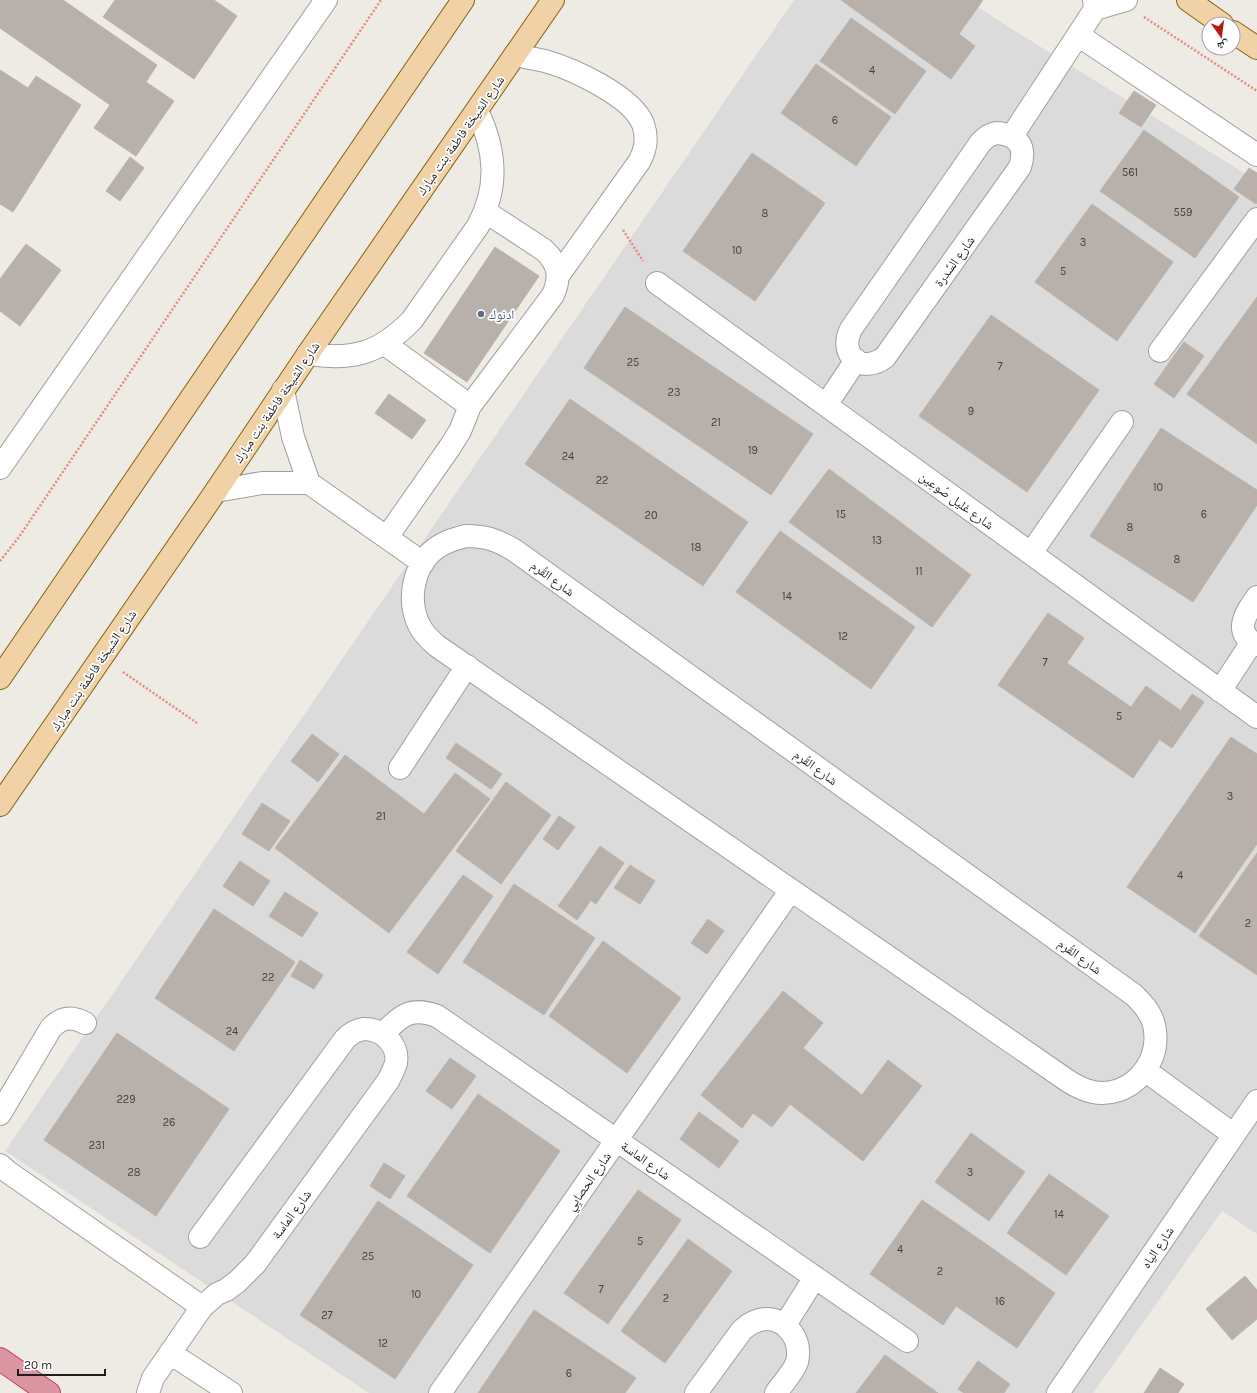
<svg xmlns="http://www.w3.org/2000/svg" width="1257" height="1393" font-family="Karla,'Noto Naskh Arabic',sans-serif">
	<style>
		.residential { fill: #dcdbdb }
		.building { fill: #b7b0ab; stroke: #beb3a9 }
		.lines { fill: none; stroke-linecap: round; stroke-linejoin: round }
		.minor-casing { stroke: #9f9f9f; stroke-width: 24 }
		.major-casing { stroke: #876211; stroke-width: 24 }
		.highway-casing { stroke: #c63967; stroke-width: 24 }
		.path { stroke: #e9887b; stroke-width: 2.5; stroke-dasharray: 2 2; stroke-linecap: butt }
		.minor { stroke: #fff; stroke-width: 22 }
		.major { stroke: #f1d2a7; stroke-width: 22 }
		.highway { stroke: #dc96a2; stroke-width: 22 }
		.service-dot { fill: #5c6f8a; stroke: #fff; stroke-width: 1.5 }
		.labels { text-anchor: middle; stroke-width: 3.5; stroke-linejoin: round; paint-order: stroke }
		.number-label { font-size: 11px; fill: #444241 }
		.street-label { font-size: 13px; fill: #1e1e1e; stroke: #fff }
		.service-label { font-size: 13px; fill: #4e5e75; stroke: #fff; text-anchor: start }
	</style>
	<rect width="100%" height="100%" fill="#eeebe5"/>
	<path class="residential" d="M794,0H968L999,21L1257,181V1234L1222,1211L1093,1393H369L5,1151Z"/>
	<path class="building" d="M0,0H63L157,65L146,82L174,101L136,156L94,128L110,105L0,28Z
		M115,0H214L237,16L194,79L103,17Z
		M841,0H983L959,34L975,46L951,79Z
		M851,18L926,71L895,114L820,61Z
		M816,64L891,117L856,166L781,113Z
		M0,70L28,88L36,76L81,105L13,212L0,204Z
		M1134,91L1156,105L1141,127L1119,113Z
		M1144,130L1239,197L1195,258L1100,191Z
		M752,153L825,203L755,301L683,251Z
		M130,157L144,168L120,201L106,191Z
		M1249,168L1257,173V202L1256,204L1234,189Z
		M1092,204L1173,262L1117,341L1035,282Z
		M26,244L61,270L20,326L0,311V279Z
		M495,247L539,276L467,382L424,353Z
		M1257,297V444L1187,394Z
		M625,307L813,434L771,495L584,368Z
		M991,315L1099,390L1027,492L919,416Z
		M1184,342L1204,356L1174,398L1154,384Z
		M389,394L426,420L412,439L375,413Z
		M570,399L748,522L703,586L525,464Z
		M1161,428L1257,490V505L1193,602L1090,536Z
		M829,469L971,575L932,627L789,522Z
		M780,531L915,627L871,689L736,592Z
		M1048,613L1084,638L1067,663L1131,707L1146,686L1180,710L1133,778L998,685Z
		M1192,694L1204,702L1172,748L1160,740Z
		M312,734L339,754L318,782L291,761Z
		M1231,737L1257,754V844L1195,933L1127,887Z
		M456,743L502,774L491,789L446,758Z
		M345,755L424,814L455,773L490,799L389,933L275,848Z
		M506,782L551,815L501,884L456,851Z
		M262,803L290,821L269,851L242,834Z
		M559,816L575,827L558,850L543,839Z
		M600,846L624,863L596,904L572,887Z
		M1257,853V975L1199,936Z
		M240,861L270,881L253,906L223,886Z
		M630,865L655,881L640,904L614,888Z
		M463,875L493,896L438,974L407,952Z
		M514,884L595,938L544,1015L463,962Z
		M572,887L591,900L577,920L558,906Z
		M285,892L318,913L302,937L269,916Z
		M214,909L295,962L234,1051L155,998Z
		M708,919L724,931L707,954L691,943Z
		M603,941L681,998L627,1073L549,1016Z
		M300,960L323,975L314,989L291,976Z
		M783,991L823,1023L803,1048L862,1095L888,1060L922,1086L863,1161L790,1104L772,1127L753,1113L742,1128L701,1095Z
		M117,1033L229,1109L156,1216L44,1140Z
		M450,1058L476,1076L452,1109L426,1091Z
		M478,1094L560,1151L490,1253L407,1196Z
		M699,1112L739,1141L719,1168L680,1139Z
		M971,1133L1025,1172L989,1221L935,1182Z
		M384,1163L405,1176L390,1199L370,1186Z
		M1049,1174L1109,1216L1066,1275L1007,1233Z
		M638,1190L681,1220L608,1324L564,1293Z
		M922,1200L979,1239L926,1313L870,1274Z
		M378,1201L473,1265L395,1379L300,1315Z
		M688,1239L732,1271L665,1363L621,1331Z
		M979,1239L1055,1293L1017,1348L956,1306L943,1325L926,1313Z
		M1245,1276L1257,1290V1319L1232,1340L1206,1309Z
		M534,1310L636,1378L625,1393H478Z
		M885,1355L938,1393H856Z
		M978,1361L1010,1384L1004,1393H964L958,1389Z
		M1160,1368L1184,1384L1178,1393H1144Z"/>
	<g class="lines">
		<g class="minor-casing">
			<path id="minor" d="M1095,9L1126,0
				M1078,35L1257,155
				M515,55C525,57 535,59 545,61C573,69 632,96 643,124C648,138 646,150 639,162L558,276
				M996,133C1017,134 1027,146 1020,167L885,357C862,375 838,355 851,329L981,142L988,136Z
				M1012,136L1095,9L1094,0
				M657,283L1257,717
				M385,344L470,406
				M1160,351L1257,219
				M308,354C353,361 380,353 412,320L478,226C499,187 496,150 477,111
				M283,390L293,437L309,483
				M826,405L856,360
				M0,468L326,0
				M216,491L262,483H309L423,563
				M466,536C486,536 497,540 514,550L1134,995C1144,1005 1154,1016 1155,1031C1160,1066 1128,1099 1093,1092C1083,1090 1076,1086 1068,1081L437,646C430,640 423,633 419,625C406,597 414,559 443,544C450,540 458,538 466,536Z
				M387,537L450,447L460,431L470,406L553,295C561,277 559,264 544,250L486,212
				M1031,553L1122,422
				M1257,597C1246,613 1232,632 1257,645
				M1220,691L1252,642
				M400,768L467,666
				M383,1034C400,1016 411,1006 437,1016L907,1341
				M1146,1071L1234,1135
				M0,1114L51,1028C61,1017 72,1016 85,1023
				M0,1165L8,1172L202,1307
				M785,1325L815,1277
				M170,1353L231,1393
				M148,1393L153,1378L202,1307L217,1294L226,1290L237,1282L255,1264L388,1081C391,1075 394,1070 396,1063C399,1044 382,1029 364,1029C356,1030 350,1034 345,1039L200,1237
				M440,1393L791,890
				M696,1393L742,1330C749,1324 757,1319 767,1319C789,1320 802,1342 797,1362C793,1373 782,1384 776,1393
				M1058,1393L1257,1101"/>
		</g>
		<g class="major-casing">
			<path id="major" d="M1188,0L1222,24
				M1233,32L1257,48
				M0,678L463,0
				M0,805L216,491L308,354L553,0"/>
		</g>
		<g class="highway-casing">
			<path id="highway" d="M0,1359L49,1393"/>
		</g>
		<path class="path" d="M1144,17L1257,91
			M623,230L643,261
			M0,561L19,537L381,0
			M123,672L197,723"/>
		<use href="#minor" class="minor"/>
		<use href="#major" class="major"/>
		<use href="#highway" class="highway"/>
	</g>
	<circle class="service-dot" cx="481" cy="314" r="4"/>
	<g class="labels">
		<g class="number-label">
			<text x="872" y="74">4</text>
			<text x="835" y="124">6</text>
			<text x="1130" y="176">561</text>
			<text x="1183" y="216">559</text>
			<text x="765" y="217">8</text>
			<text x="1083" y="246">3</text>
			<text x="737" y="254">10</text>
			<text x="1063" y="275">5</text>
			<text x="633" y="366">25</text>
			<text x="1000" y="370">7</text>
			<text x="674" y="396">23</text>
			<text x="971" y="415">9</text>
			<text x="716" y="426">21</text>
			<text x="753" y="454">19</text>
			<text x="568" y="460">24</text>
			<text x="602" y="484">22</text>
			<text x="1158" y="491">10</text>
			<text x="841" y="518">15</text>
			<text x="1204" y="518">6</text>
			<text x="651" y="519">20</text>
			<text x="1130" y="531">8</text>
			<text x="877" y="544">13</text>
			<text x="696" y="551">18</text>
			<text x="1177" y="563">8</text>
			<text x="919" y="575">11</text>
			<text x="787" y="600">14</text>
			<text x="843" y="640">12</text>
			<text x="1045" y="666">7</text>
			<text x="1119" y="720">5</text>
			<text x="1230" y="800">3</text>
			<text x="381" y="820">21</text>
			<text x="1180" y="879">4</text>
			<text x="1248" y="927">2</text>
			<text x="268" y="981">22</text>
			<text x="232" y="1035">24</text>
			<text x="126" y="1103">229</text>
			<text x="169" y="1126">26</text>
			<text x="97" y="1149">231</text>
			<text x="134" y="1176">28</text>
			<text x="970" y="1176">3</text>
			<text x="1059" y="1218">14</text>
			<text x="640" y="1245">5</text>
			<text x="900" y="1253">4</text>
			<text x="368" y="1260">25</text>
			<text x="940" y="1275">2</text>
			<text x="601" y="1293">7</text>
			<text x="416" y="1298">10</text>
			<text x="666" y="1302">2</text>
			<text x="1000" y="1305">16</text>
			<text x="327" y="1319">27</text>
			<text x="383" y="1347">12</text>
			<text x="569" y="1377">6</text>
		</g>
		<g class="street-label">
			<text transform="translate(460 135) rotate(-55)" y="5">شارع الشيخة فاطمة بنت مبارك</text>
			<text transform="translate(954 261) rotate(-54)" y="5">شارع السِّدرة</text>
			<text transform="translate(276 402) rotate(-56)" y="5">شارع الشيخة فاطمة بنت مبارك</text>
			<text transform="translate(957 500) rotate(36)" y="5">شارع غليل صُوعِين</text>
			<text transform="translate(553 578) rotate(36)" y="5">شارع القُرم</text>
			<text transform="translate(93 670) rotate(-56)" y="5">شارع الشيخة فاطمة بنت مبارك</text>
			<text transform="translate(816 767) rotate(36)" y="5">شارع القُرم</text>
			<text transform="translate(1080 956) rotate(36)" y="5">شارع القُرم</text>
			<text transform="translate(646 1160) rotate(35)" y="5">شارع الماسة</text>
			<text transform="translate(588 1181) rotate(-55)" y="5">شارع الحصابِي</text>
			<text transform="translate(291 1214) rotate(-54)" y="5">شارع الماسة</text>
			<text transform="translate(1157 1247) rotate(-56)" y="5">شارع الياه</text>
		</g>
		<g class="service-label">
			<text x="489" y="319">ادنوك</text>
		</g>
	</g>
	<g transform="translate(1221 36) rotate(166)"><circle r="19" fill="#ffffff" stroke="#a5a5a5"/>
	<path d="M0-3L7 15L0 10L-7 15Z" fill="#b51a17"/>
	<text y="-6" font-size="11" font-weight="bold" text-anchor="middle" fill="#1e1e1e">ش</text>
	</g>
	<path d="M18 1369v6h87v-6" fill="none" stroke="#1e1e1e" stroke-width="2"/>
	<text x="24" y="1369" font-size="12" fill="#1e1e1e" stroke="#ffffff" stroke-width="3" paint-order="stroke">20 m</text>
</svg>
